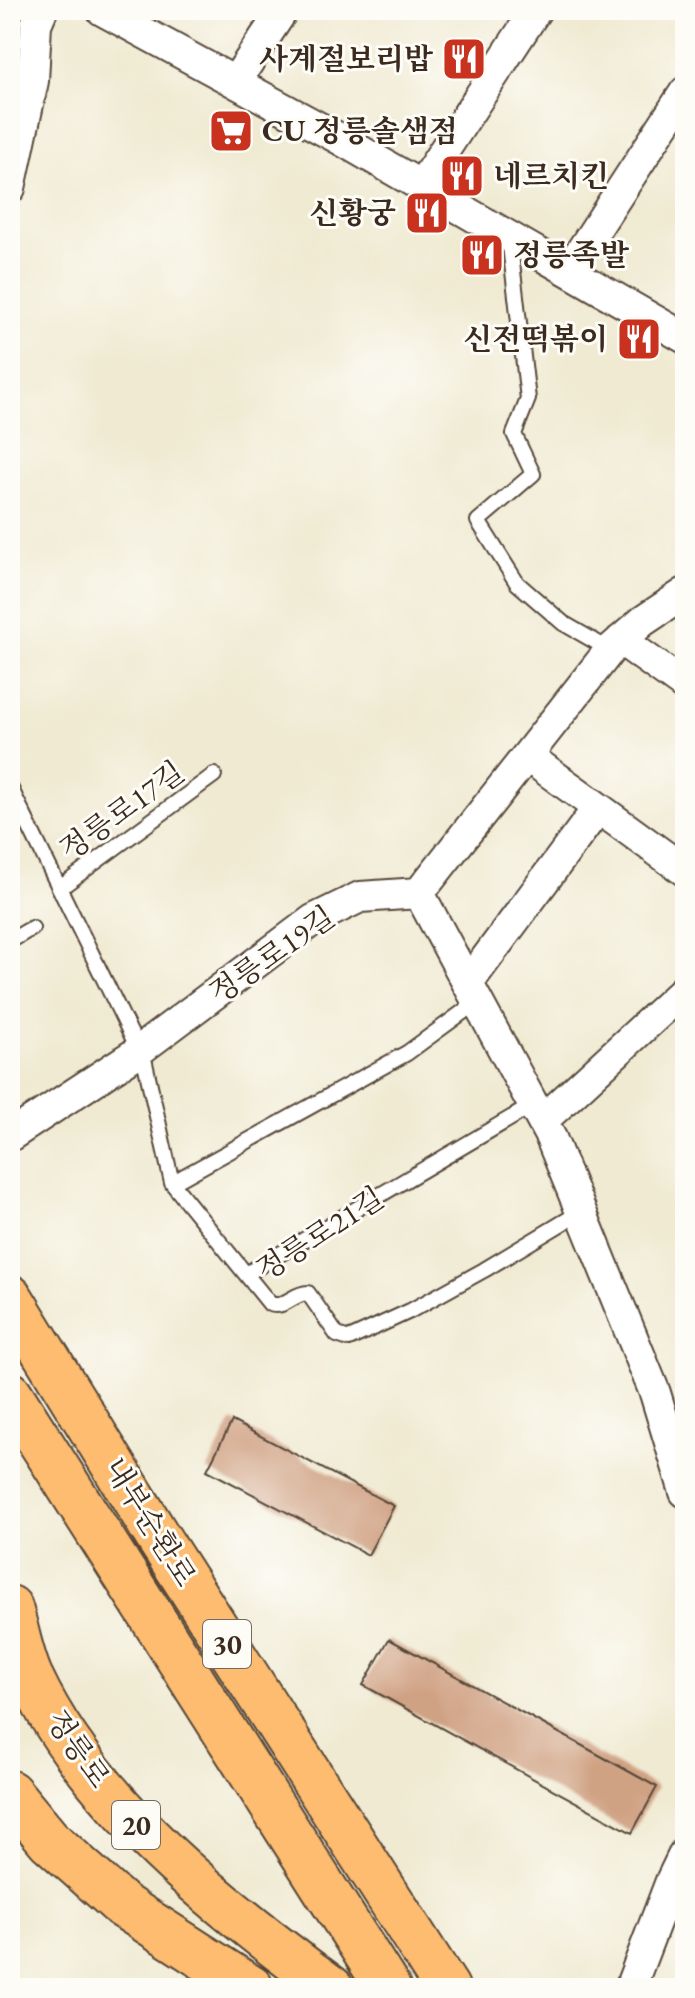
<svg xmlns="http://www.w3.org/2000/svg" width="695" height="1998" font-family="'EB Garamond','Noto Serif KR',serif">
	<style>
		.building { fill: #d0a284 }
		.lines { fill: none; stroke-linecap: round; stroke-linejoin: round }
		.service-casing { stroke: #564739; stroke-width: 18 }
		.minor-casing { stroke: #564739; stroke-width: 34 }
		.primary-casing { stroke: #564739; stroke-width: 48 }
		.trunk-casing { stroke: #564739; stroke-width: 48 }
		.service { stroke: #fff; stroke-width: 14 }
		.minor { stroke: #fff; stroke-width: 30 }
		.primary { stroke: #fdbc70; stroke-width: 44 }
		.trunk { stroke: #fdbc70; stroke-width: 44 }
		.labels { text-anchor: middle; stroke-width: 6; stroke-linejoin: round; paint-order: stroke }
		.shield { fill: #fdfcf7; stroke: #75695f; stroke-width: 2 }
		.shield-label { font-size: 28px; font-weight: bold; fill: #3b2a1e }
		.poi-label { font-size: 30px; font-weight: bold; fill: #3b2a1e; stroke: #fdfcf7; text-anchor: end }
		.street-label { font-size: 30px; fill: #3b2a1e; stroke: #fdfcf7 }
	</style>
	<rect width="100%" height="100%" fill="#fdfcf7"/>
	<filter id="ink" filterUnits="userSpaceOnUse"><feTurbulence type="fractalNoise" baseFrequency=".0125" numOctaves="2"/><feDisplacementMap in="SourceGraphic" scale="16" xChannelSelector="R" yChannelSelector="G"/><feConvolveMatrix kernelMatrix="1 2 1 2 8 2 1 2 1" color-interpolation-filters="sRGB"/></filter>
	<filter id="wash" filterUnits="userSpaceOnUse"><feTurbulence type="fractalNoise" baseFrequency=".006" numOctaves="4" result="noise"/><feDisplacementMap in="SourceGraphic" scale="32" xChannelSelector="R" yChannelSelector="G"/><feGaussianBlur stdDeviation="1.8" result="paint"/><feColorMatrix in="noise" values="0 0 0 0 0 0 0 0 0 0 0 0 0 0 0 0 0 1.4 0 .05"/><feComposite in="paint" operator="in"/></filter>
	<g filter="url(#wash)">
		<rect width="100%" height="100%" fill="#f0ead2"/>
		<g id="blocks">
			<path class="building" d="M232,1421L394,1506L368,1555L207,1470Z
				M389,1639L657,1787L632,1833L363,1685Z"/>
		</g>
	</g>
	<g filter="url(#ink)">
		<use href="#blocks" fill-opacity="0" stroke="#564739" stroke-width="2"/>
		<g class="lines">
			<g class="service-casing">
				<path id="service" d="M509,237L528,399L514,434L533,474L478,521L517,583L563,623L610,650
					M10,787L145,1063L172,1183L270,1304C285,1309 293,1293 308,1293L337,1335L349,1339L410,1311L484,1270L582,1211
					M60,888L214,775
					M10,941L32,928
					M172,1183L407,1053L478,1001
					M246,1274L533,1105"/>
			</g>
			<g class="minor-casing">
				<path id="minor" d="M102,10L338,138L685,338
					M235,82L283,10
					M421,186L536,10
					M10,188L33,81L36,24L42,10
					M576,259L685,92
					M621,640L685,686
					M527,756L685,871
					M419,893L551,1138L655,1393L685,1492
					M419,893L610,650L643,621L685,593
					M468,983L598,808
					M542,1121L685,989
					M10,1136L133,1055L313,920L360,897L419,893
					M630,1988L671,1881L685,1852"/>
			</g>
			<g class="primary-casing">
				<path id="primary" d="M10,1608C17,1631 21,1657 31,1678C90,1804 221,1908 331,1988
					M10,1793L49,1840L122,1905L251,1988"/>
			</g>
			<g class="trunk-casing">
				<path id="trunk" d="M10,1297L159,1539L447,1988
					M10,1394L388,1988"/>
			</g>
			<use href="#service" class="service"/>
			<use href="#minor" class="minor"/>
			<use href="#primary" class="primary"/>
			<use href="#trunk" class="trunk"/>
		</g>
	</g>
	<defs>
		<g id="restaurant-square" transform="scale(2.3)"><rect x="-9" y="-9" width="18" height="18" rx="4" fill="#c8321e" stroke="#fdfcf7"/><path d="M-5-6h1v4h1v-4h1v4h1v-4h1v5L-1.5 .5V6h-2V.5L-5-1ZM5-6V6H3V1.5H1.5Q1.5-4 5-6Z" fill="#fff"/></g>
		<g id="supermarket-square" transform="scale(2.3)"><rect x="-9" y="-9" width="18" height="18" rx="4" fill="#c8321e" stroke="#fdfcf7"/><path d="M-6-5.5h2.5l.6 2H6L4.5 2H-2.5L-4.4-4H-6ZM-1.5 3.2a1.3 1.3 0 1 0 .1 0ZM3 3.2a1.3 1.3 0 1 0 .1 0Z" fill="#fff"/></g>
	</defs>
	<g fill-rule="evenodd">
		<use href="#restaurant-square" x="464" y="59"/>
		<use href="#supermarket-square" x="231" y="131"/>
		<use href="#restaurant-square" x="462" y="176"/>
		<use href="#restaurant-square" x="427" y="213"/>
		<use href="#restaurant-square" x="482" y="255"/>
		<use href="#restaurant-square" x="639" y="339"/>
	</g>
	<g class="labels">
		<g class="shield">
			<rect x="203" y="1620" width="48" height="48" rx="6"/>
			<rect x="112" y="1801" width="48" height="48" rx="6"/>
		</g>
		<g class="shield-label">
			<text x="227" y="1654">30</text>
			<text x="136" y="1835">20</text>
		</g>
		<g class="poi-label">
			<text x="433" y="69">사계절보리밥</text>
			<text x="262" y="141" text-anchor="start">CU 정릉솔샘점</text>
			<text x="493" y="186" text-anchor="start">네르치킨</text>
			<text x="396" y="223">신황궁</text>
			<text x="513" y="265" text-anchor="start">정릉족발</text>
			<text x="608" y="349">신전떡볶이</text>
		</g>
		<g class="street-label">
			<text transform="translate(122 811) rotate(-36)" y="10">정릉로17길</text>
			<text transform="translate(272 955) rotate(-35)" y="10">정릉로19길</text>
			<text transform="translate(320 1234) rotate(-33)" y="10">정릉로21길</text>
			<text transform="translate(150 1522) rotate(58)" y="10">내부순환로</text>
			<text transform="translate(78 1749) rotate(55)" y="10">정릉로</text>
		</g>
	</g>
	<rect width="695" height="1998" fill="none" stroke="#fdfcf7" stroke-width="40"/>
</svg>
